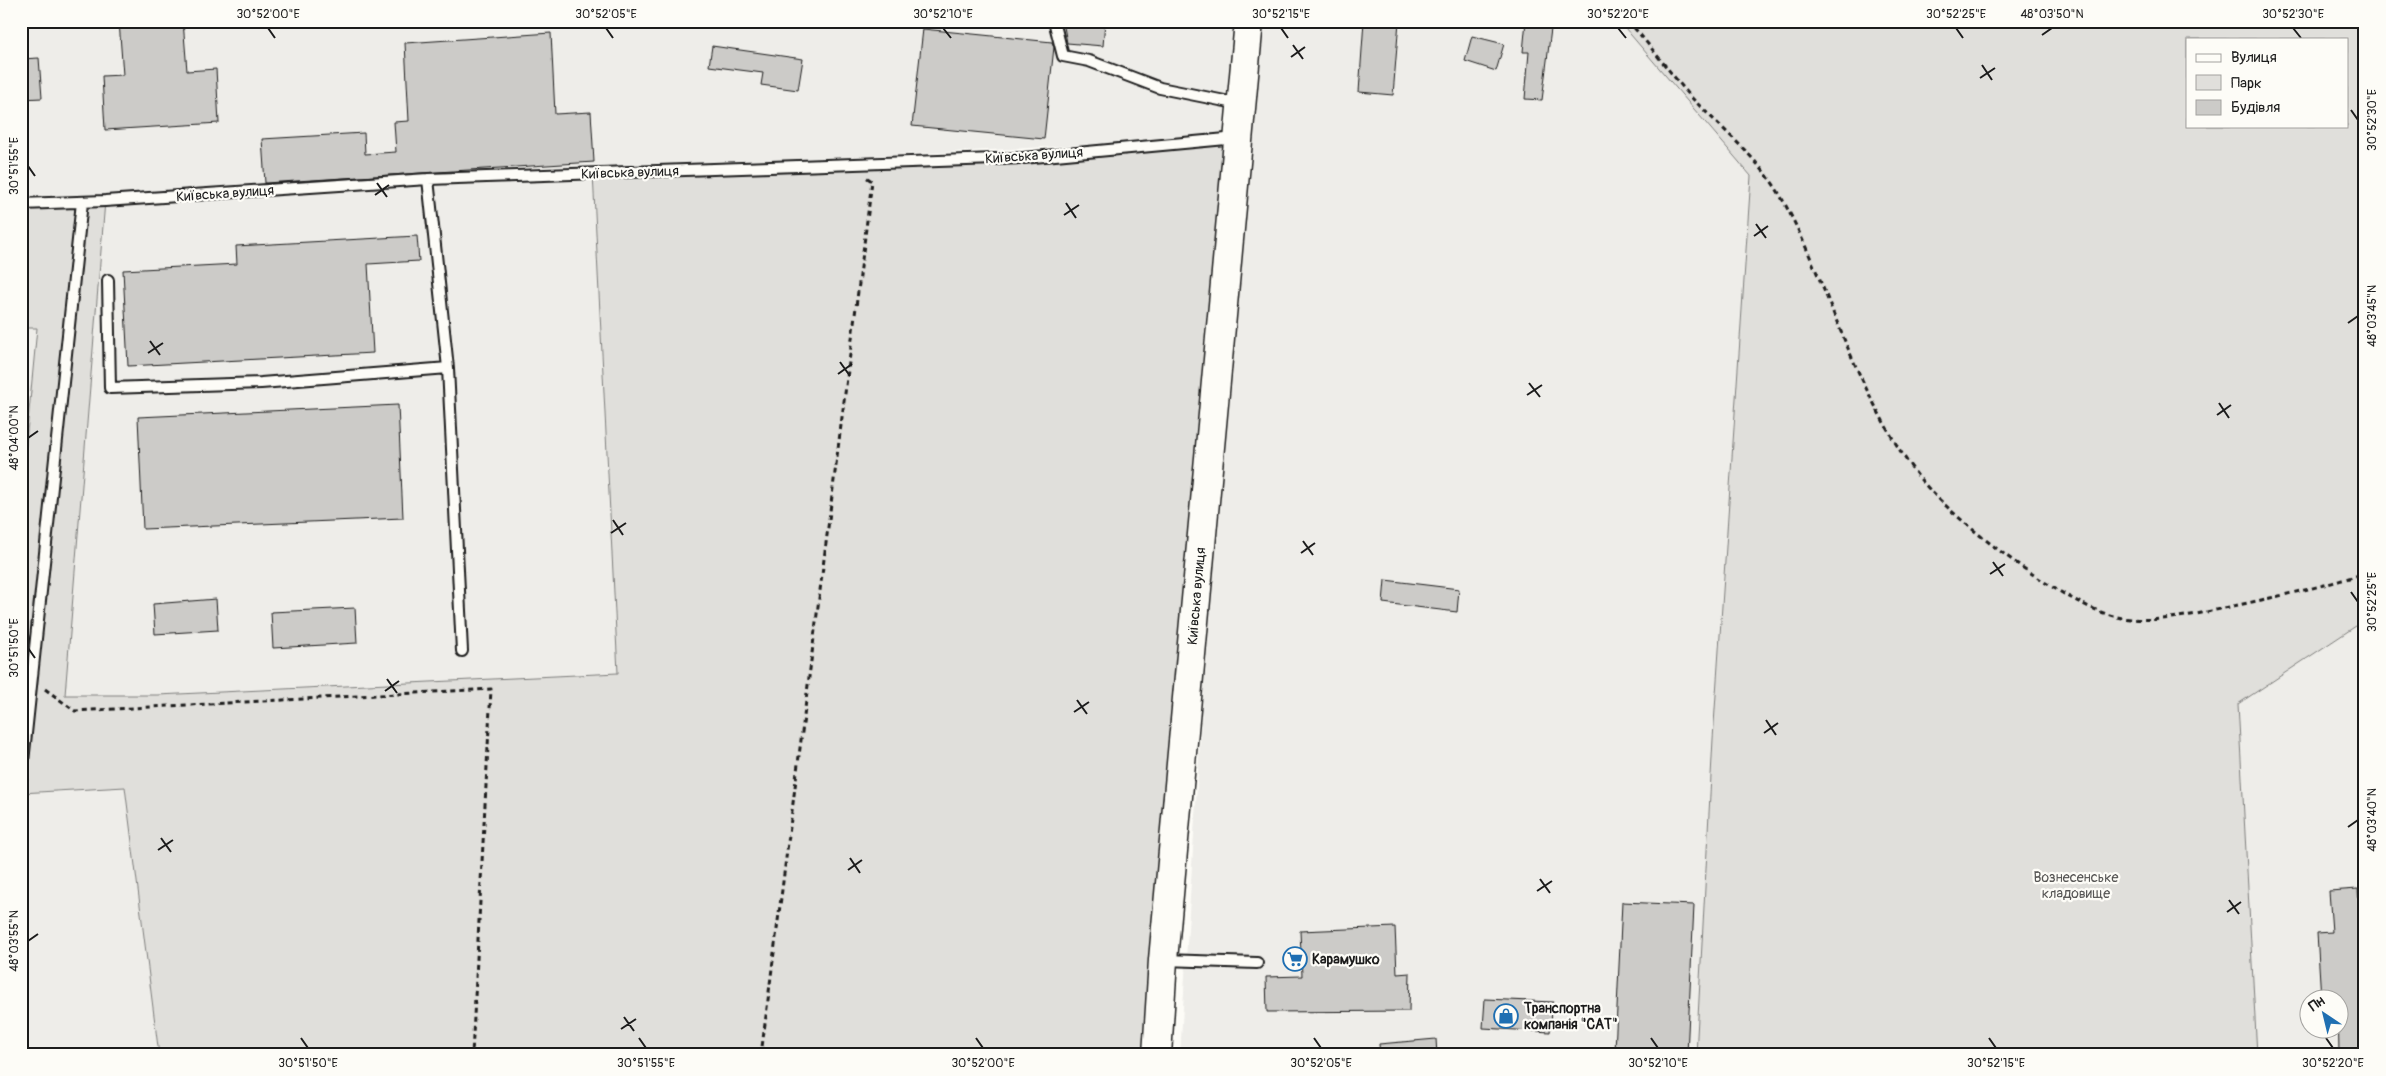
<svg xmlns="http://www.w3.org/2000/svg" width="2386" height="1076" font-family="Pangolin,sans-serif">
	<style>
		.built { fill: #eeede9; fill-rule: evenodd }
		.green { fill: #e0dfdb; stroke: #7e7e7c; fill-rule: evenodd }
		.building { fill: #cccbc8; stroke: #1c1c1c }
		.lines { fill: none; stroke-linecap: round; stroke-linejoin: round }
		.service-casing { stroke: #1c1c1c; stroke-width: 14 }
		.secondary-casing { stroke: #1c1c1c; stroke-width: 31 }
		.path { stroke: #1c1c1c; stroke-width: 3; stroke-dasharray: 5 4; stroke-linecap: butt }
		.service { stroke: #fdfcf7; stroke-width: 10 }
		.secondary { stroke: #fdfcf7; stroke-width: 28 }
		.ticks { fill: none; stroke: #1c1c1c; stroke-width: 2 }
		.labels { text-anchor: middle; stroke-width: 4.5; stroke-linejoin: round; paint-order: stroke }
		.street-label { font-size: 14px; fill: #1c1c1c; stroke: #fdfcf7 }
		.park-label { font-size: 14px; fill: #575655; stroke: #fdfcf7 }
		.poi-label { font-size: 14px; font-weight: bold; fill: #1c1c1c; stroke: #fdfcf7; text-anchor: start }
		.neatline { fill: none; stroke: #1c1c1c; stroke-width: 2 }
		.ticks-label { font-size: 12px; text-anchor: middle; fill: #1c1c1c }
	</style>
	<rect width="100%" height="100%" fill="#fdfcf7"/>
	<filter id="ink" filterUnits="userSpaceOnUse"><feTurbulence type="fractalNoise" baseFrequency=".02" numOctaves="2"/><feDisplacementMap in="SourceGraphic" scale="10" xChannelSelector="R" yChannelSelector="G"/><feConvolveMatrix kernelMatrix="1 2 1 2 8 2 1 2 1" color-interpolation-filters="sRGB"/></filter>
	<g filter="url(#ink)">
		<path class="built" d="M21,21H1619L1751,176L1713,739L1696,1055H1180L1238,137L21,201Z
			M593,173L618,673L158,695H65L105,201Z
			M21,328H37L21,495Z
			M2365,620V1055H2257L2238,704ZM2308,998H2338V1028H2308Z
			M125,786L159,1055H21V793Z"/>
		<path class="green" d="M1619,21H2365V620L2238,704L2257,1055H1696L1713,739L1751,176ZM2187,39H2347V126H2187Z
			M1238,137L1157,1055H159L125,787L21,793V495L37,328H21V204L105,201L65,695H158L618,673L593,173L1023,158Z"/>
		<path class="building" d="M119,21H183L187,71L216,69L219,123L105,130L102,76L123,75Z
			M1063,21H1105L1103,46L1067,43Z
			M1364,21H1399L1393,95L1359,92Z
			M1526,21H1552L1542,100L1525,99L1529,52H1523Z
			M923,29L1052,42L1054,47L1044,139L912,126Z
			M551,33L555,114L591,112L594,162L265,183L262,139L364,133L365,154L396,152L394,122L409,121L405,43Z
			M1472,36L1504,44L1496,71L1465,61Z
			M712,46L803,59L798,90L761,85L763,73L709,66Z
			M39,58L42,98L21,99V59Z
			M417,236L419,261L368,264L373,353L128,366L123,270L237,264L236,246Z
			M398,405L403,518L143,529L138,417Z
			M1385,580L1459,589L1457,612L1383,603Z
			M216,599L218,630L155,634L153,604Z
			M355,608L357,643L273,648L271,612Z
			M2358,889L2361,935L2365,934V1055H2339L2338,998H2321L2317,933L2332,932L2329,891Z
			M1622,902L1694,905L1687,1054L1615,1051Z
			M1395,927L1397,974L1410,973L1409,1011L1267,1012L1266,977L1302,976L1300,931Z
			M1485,999L1553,1002L1550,1032L1483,1028Z
			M1436,1039L1437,1055H1380L1379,1044Z"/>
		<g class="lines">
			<g class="service-casing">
				<path id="service" d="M1054,21L1063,56L1089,61L1160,88L1240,104
					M428,179L448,368L462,651
					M21,204L105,201L428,179L1023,158L1237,138
					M108,280L110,388L261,383L448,368
					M21,781L82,202
					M1164,960L1257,963"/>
			</g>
			<g class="secondary-casing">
				<path id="secondary" d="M1157,1055L1163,960L1249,21"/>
			</g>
			<path class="path" d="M1628,21C1651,46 1670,73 1692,98C1720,127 1761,161 1780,195C1815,257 1837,331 1870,396C1885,425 1901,456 1922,481C1957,523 2070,611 2123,618C2162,624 2205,612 2243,604C2284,595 2325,586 2365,573
				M45,689L75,711L491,689L472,1055
				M761,1055L872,181L866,177"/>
			<use href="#service" class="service"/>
			<use href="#secondary" class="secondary"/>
		</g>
	</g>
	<path class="ticks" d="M268,28L275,38M606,28L613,38M943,28L951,38M1281,28L1288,38M1618,28L1626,38M1956,28L1963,38M2293,28L2301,38M2042,35L2052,28M1293,45L1303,59M1291,57L1305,47M1982,65L1992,80M1980,78L1995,68M2351,110L2358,120M28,166L35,176M377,183L387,197M375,195L389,185M1066,203L1076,218M1064,215L1079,205M1756,224L1766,238M1754,236L1768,226M2348,323L2358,316M150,341L160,355M148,353L163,343M840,362L850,376M838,374L852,364M1529,383L1540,397M1527,395L1542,385M2219,403L2229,418M2217,415L2231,405M28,438L38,431M613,520L623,535M611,533L626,523M1303,541L1313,555M1301,553L1315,543M1993,562L2003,576M1990,574L2005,564M2351,592L2358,602M28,648L35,658M387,679L397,693M385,691L399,681M1077,700L1087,714M1074,712L1089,702M1766,720L1776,735M1764,733L1778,723M2348,827L2358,820M161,838L171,852M158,850L173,840M850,858L860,873M848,870L862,860M1540,879L1550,893M1537,891L1552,881M2229,900L2239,914M2227,912L2241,902M28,941L38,934M624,1017L634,1031M621,1029L636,1019M301,1038L308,1048M639,1038L646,1048M976,1038L983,1048M1314,1038L1321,1048M1651,1038L1658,1048M1989,1038L1996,1048M2326,1038L2333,1048"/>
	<defs>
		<g id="supermarket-ring" transform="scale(1.25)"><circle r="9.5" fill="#fdfcf7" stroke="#1f6fb2" stroke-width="1.5"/><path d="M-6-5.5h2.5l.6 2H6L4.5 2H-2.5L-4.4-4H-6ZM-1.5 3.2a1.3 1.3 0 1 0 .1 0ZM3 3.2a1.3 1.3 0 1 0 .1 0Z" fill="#1f6fb2"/></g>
		<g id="shop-ring" transform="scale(1.25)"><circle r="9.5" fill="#fdfcf7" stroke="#1f6fb2" stroke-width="1.5"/><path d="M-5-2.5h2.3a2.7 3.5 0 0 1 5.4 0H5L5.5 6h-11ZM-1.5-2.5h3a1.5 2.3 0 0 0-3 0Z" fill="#1f6fb2"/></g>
	</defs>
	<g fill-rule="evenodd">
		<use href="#supermarket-ring" x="1295" y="959"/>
		<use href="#shop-ring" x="1506" y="1016"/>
	</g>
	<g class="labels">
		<g class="street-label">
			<text transform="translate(1034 155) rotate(-4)" y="5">Київська вулиця</text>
			<text transform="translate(630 172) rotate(-2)" y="5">Київська вулиця</text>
			<text transform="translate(225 193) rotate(-4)" y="5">Київська вулиця</text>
			<text transform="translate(1196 596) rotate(-85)" y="5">Київська вулиця</text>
		</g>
		<g class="park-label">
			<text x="2076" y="882">Вознесенське<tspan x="2076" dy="16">кладовище</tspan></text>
		</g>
		<g class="poi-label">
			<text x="1312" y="964">Карамушко</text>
			<text x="1524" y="1013">Транспортна<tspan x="1524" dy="16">компанія "САТ"</tspan></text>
		</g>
	</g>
	<rect width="2386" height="1076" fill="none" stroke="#fdfcf7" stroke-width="55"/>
	<rect x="2186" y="38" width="162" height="90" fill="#fdfcf7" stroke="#a3a29f"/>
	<rect x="2196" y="54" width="25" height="8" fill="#fdfcf7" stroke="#a3a29f"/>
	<text x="2231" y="62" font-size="15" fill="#1c1c1c">Вулиця</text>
	<rect x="2196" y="75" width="25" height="15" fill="#e0dfdb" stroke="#a3a29f"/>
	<text x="2231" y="88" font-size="15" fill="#1c1c1c">Парк</text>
	<rect x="2196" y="100" width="25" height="15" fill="#cccbc8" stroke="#a3a29f"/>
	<text x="2231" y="112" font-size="15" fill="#1c1c1c">Будівля</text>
	<g transform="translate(2324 1014) rotate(325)"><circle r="24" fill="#fdfcf7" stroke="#a3a29f"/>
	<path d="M0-4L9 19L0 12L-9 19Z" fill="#1f6fb2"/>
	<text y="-8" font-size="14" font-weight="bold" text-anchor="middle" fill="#1c1c1c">Пн</text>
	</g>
	<rect x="28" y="28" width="2330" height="1020" class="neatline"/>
	<g class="ticks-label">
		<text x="268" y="18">30°52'00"E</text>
		<text x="606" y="18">30°52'05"E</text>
		<text x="943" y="18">30°52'10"E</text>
		<text x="1281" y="18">30°52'15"E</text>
		<text x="1618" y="18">30°52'20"E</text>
		<text x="1956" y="18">30°52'25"E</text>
		<text x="2052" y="18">48°03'50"N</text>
		<text x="2293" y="18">30°52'30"E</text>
		<text transform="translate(2372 120) rotate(-90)" y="4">30°52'30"E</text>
		<text transform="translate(14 166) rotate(-90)" y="4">30°51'55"E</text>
		<text transform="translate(2372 316) rotate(-90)" y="4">48°03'45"N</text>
		<text transform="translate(14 438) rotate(-90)" y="4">48°04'00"N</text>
		<text transform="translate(2372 602) rotate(-90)" y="4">30°52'25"E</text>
		<text transform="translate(14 648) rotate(-90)" y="4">30°51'50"E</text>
		<text transform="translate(2372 820) rotate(-90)" y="4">48°03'40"N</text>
		<text transform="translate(14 941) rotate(-90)" y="4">48°03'55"N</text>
		<text x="308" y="1067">30°51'50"E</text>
		<text x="646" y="1067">30°51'55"E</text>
		<text x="983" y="1067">30°52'00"E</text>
		<text x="1321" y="1067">30°52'05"E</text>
		<text x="1658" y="1067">30°52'10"E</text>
		<text x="1996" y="1067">30°52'15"E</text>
		<text x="2333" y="1067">30°52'20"E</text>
	</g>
</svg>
